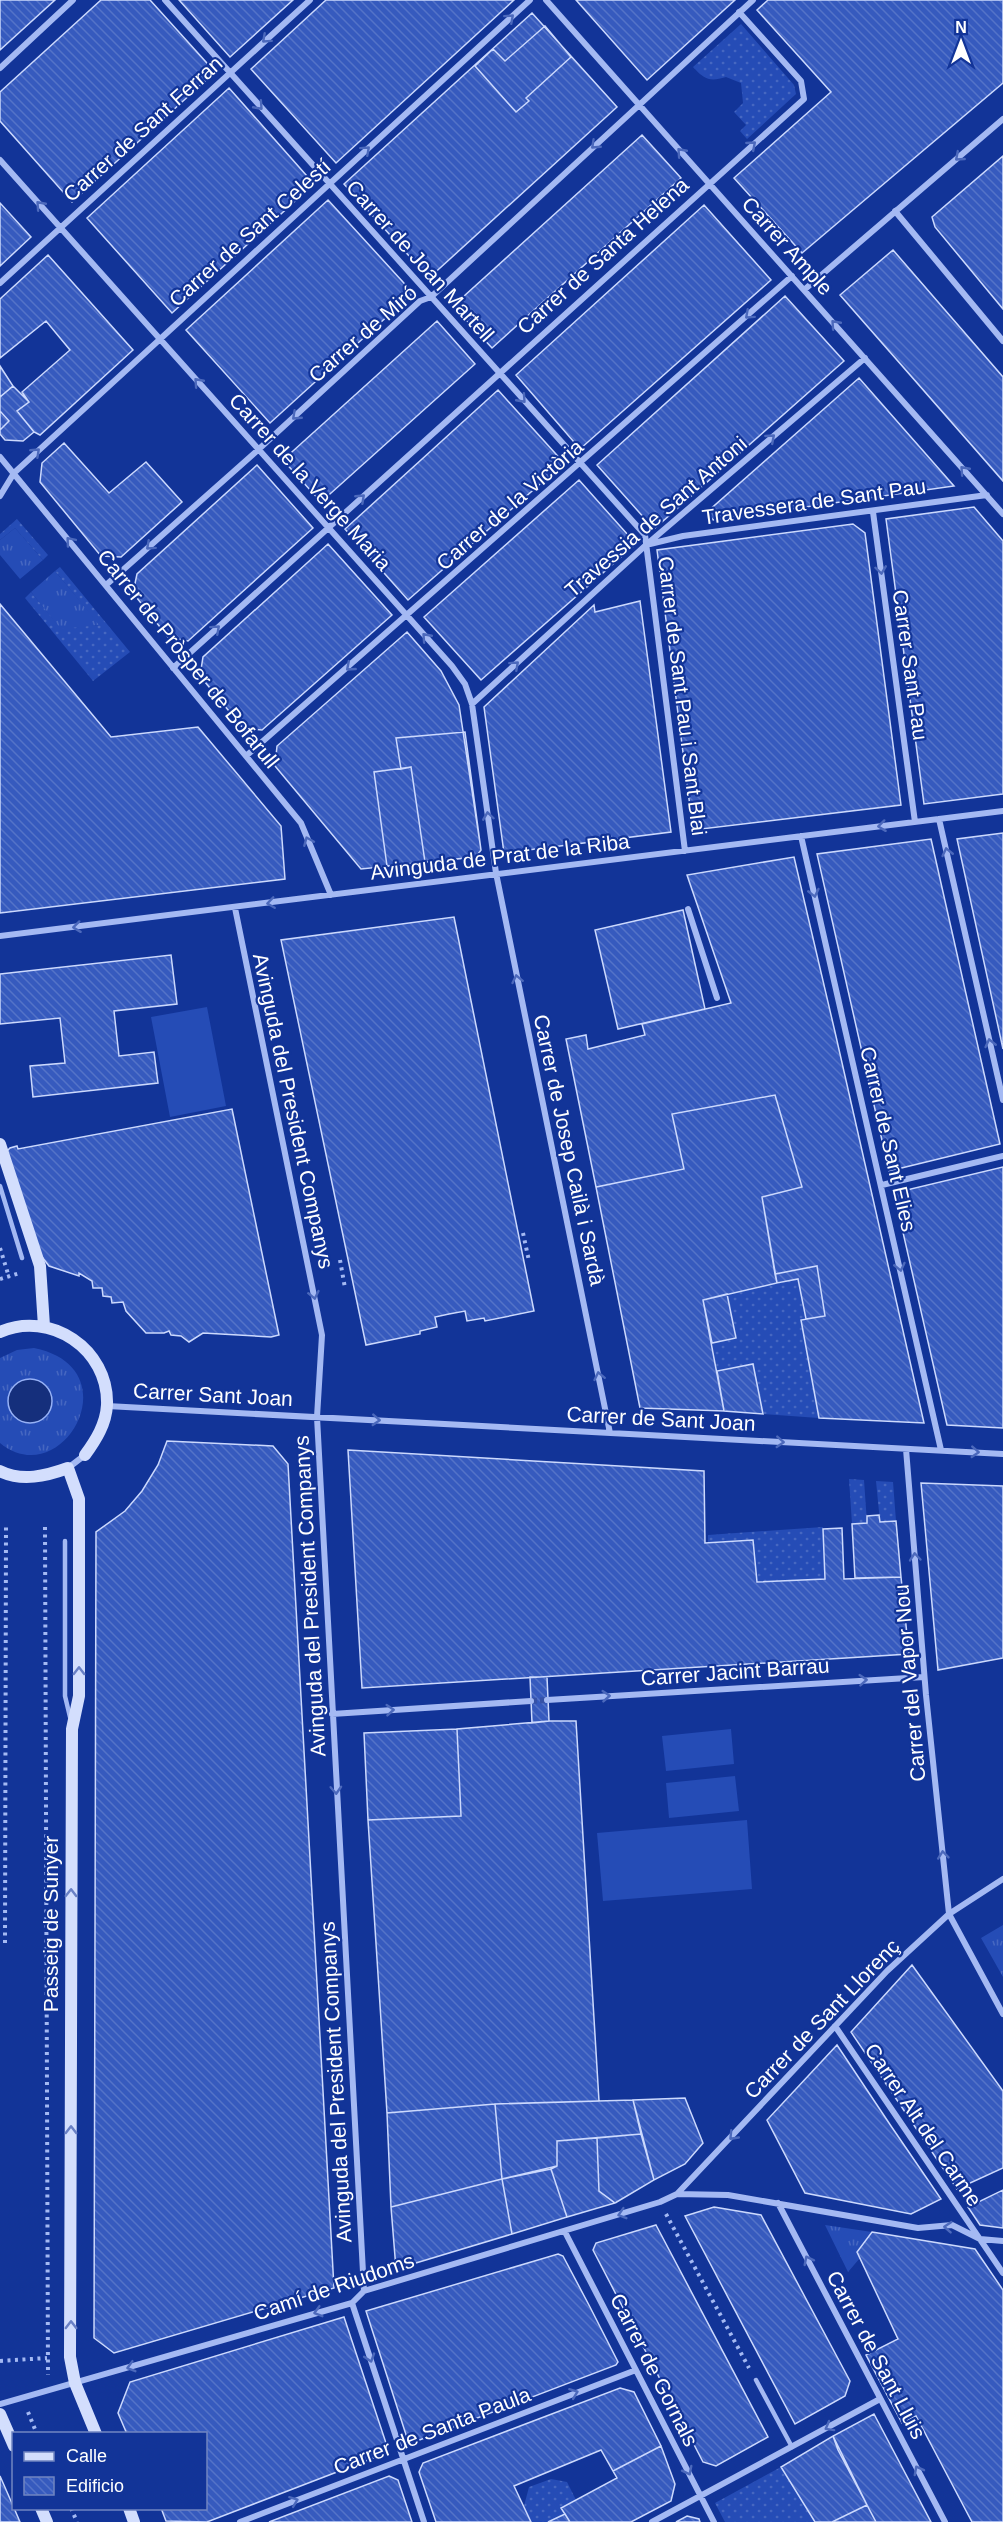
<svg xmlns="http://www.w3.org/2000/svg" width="1003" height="2522" font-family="Arial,sans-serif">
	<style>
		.grass { fill: url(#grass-tufts) }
		.garden { fill: url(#garden-dots) }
		.pitch { fill: #254cb6 }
		.water { fill: #152f7c; stroke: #96b1f6; stroke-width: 1.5 }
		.building { fill: url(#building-back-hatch); stroke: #ccd9fd; stroke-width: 1.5 }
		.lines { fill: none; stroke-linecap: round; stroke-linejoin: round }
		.street-tunnel { stroke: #3652a7; stroke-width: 6; stroke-dasharray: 6 3; stroke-linecap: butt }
		.path { stroke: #a4b9f3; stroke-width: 4; stroke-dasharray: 3 4.5; stroke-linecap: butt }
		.lane { stroke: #a4b9f3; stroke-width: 4.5 }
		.street { stroke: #a4b9f3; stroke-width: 6 }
		.secondary { stroke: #d3defd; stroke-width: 12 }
		.oneway { stroke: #4c69bc }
		.oneway2 { stroke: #6980c5 }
		.labels { text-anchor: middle; stroke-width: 4.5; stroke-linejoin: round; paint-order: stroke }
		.street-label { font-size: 21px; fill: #fff; stroke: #123498 }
	</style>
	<defs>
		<pattern id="grass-tufts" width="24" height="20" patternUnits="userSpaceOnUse" patternTransform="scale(1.5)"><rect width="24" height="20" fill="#254cb6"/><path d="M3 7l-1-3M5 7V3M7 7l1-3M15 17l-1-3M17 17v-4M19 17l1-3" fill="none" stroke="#4667c1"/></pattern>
		<pattern id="garden-dots" width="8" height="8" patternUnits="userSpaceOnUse" patternTransform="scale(1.5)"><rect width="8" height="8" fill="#254cb6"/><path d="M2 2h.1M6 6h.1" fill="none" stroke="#4667c1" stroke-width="1.8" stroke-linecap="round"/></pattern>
		<pattern id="building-back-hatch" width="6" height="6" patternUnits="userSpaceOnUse" patternTransform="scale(1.5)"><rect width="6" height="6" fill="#365abe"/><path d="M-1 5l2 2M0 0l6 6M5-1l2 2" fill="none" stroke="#5473c8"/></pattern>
	</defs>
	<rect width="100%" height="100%" fill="#123498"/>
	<path class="grass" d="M15,528L43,560L20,579L0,555V540Z
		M55,571L100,625L61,630L31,592Z
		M34,1348C133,1368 62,1494 0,1443V1358L17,1350Z
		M1003,1925V1977L981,1938Z
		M825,2225L872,2232L858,2252L860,2258L848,2272Z"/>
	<path class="garden" d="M741,24L794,85L796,94L747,139L740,131L746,125L734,112L743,103L741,83L726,77C710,82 705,80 693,67Z
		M17,519L48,555L43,560L15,528L0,540V534Z
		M60,567L130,652L93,681L25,598L31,592L61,629L99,625L55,571Z
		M798,1279L806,1319L801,1320L819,1418L763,1414L753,1365L717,1371L712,1343L736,1338L727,1294Z
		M849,1479L864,1480L867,1523L852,1524Z
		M876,1481L893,1482L896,1521L880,1522Z
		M823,1527L825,1579L757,1582L753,1540L708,1543V1535Z
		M781,2467L815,2522H725L715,2503Z
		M551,2479L567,2482L576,2500L562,2508L565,2514L548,2522H531L524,2506L529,2487Z"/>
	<path class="pitch" d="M207,1007L226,1106L170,1117L151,1017Z
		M731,1729L734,1764L666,1771L662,1736Z
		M735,1776L739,1811L669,1818L666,1783Z
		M747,1820L752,1889L603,1901L597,1833Z"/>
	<path class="water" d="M8 1401a22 22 0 1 1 44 0a22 22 0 1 1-44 0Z"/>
	<path class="building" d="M0,0H55L0,50Z
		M101,0H150L215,72L72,202L0,121V92Z
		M179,0H293L230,57Z
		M326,0H514L336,163L251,69Z
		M576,0H735L647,80Z
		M768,0H1003V83L802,253L734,178L831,92L757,10Z
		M532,13L617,107L429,278L344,184Z
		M545,26L571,57L526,98L529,101L516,112L475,66L493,49L505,61Z
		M229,88L314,184L172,313L87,218Z
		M642,135L681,178L492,348L453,306Z
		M1003,156V309L935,227L932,217Z
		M328,200L413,293L270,423L186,330Z
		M0,203L31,237L0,266Z
		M704,205L771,280L580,449L516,375Z
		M893,250L1003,377V481L840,295Z
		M48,255L133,350L40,435L34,432L17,411L29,402L22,392L70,350L46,321L0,358V299Z
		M785,296L844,361L654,529L597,465Z
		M437,321L475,364L321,502L283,460Z
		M0,366L13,386L0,397Z
		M859,378L954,486L713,520L707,512Z
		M13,386L29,402L17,411L34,432L23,441L5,440L0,434V430L9,421L0,411V397Z
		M498,390L564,463L408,600L345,529Z
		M0,411L9,421L0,430Z
		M64,443L109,493L146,462L182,502L121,557L101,556L40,482L42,463Z
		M257,465L313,528L188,641L168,637L133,593L137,574Z
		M579,480L636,544L481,680L424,617Z
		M974,507L1003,541V794L924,804L886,519Z
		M853,524L865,533L901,805L693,830L657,550Z
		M328,544L392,615L262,730L243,728L200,676L203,657Z
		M640,601L671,832L504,853L484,707L594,605L595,612Z
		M0,604L111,737L198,727L281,826L285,879L0,913Z
		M407,632L441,671L459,705L481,850L476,857L361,869L275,766L277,746Z
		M465,732L481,850L476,857L425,862L411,767L401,769L396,738Z
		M411,767L425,862L387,866L374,772Z
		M1003,833V1049L957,839Z
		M931,839L1000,1144L889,1171L817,854Z
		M794,857L835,1032L924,1423L819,1418L801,1320L825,1316L817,1266L775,1274L762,1197L802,1187L775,1095L672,1114L684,1169L596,1187L566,1039L586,1035L588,1049L645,1035L642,1024L731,1003L687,875Z
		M683,910L705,1009L618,1029L595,930Z
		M454,917L534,1311L485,1321L484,1318L467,1321L465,1311L449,1314L435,1317L437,1327L420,1331V1334L366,1345L281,940Z
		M171,955L177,1004L114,1011L119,1056L154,1052L158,1083L33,1097L30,1066L65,1063L60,1018L0,1024V974Z
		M775,1095L802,1187L762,1197L777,1283L703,1300L724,1411L640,1408L596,1187L684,1169L672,1114Z
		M232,1109L279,1335L271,1337L203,1333L189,1342L181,1336L171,1335L169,1331L164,1333H146L126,1311L123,1302L112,1303L111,1297L103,1296L102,1288H93L92,1281L79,1273V1276L49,1266L39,1253L6,1152L10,1148L17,1146L18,1149Z
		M1003,1167V1428L947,1425L894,1193Z
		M817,1266L825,1316L806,1319L798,1279L777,1283L775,1274Z
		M727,1294L736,1338L712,1343L703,1300Z
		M753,1364L763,1414L724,1411L717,1371Z
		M167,1441L273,1446L288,1464L334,2288L114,2353L94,2338L96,1532L125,1511L142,1491L158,1465Z
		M348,1450L704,1471L705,1543L753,1540L757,1582L825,1579L823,1529L842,1528L844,1579L901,1577L909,1654L362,1688Z
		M921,1483L1003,1486V1658L938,1670Z
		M879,1515L880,1522L896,1521L901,1577L855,1578L852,1524L867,1523V1516Z
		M530,1677H547L549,1721L532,1723Z
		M549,1721H576L599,2101L495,2104L387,2113L368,1820L461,1816L457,1729Z
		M457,1729L461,1816L368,1820L364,1733Z
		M912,1965L1003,2091V2168L957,2189L851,2032Z
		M837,2045L891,2126L941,2199L911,2214L805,2193L767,2120Z
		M685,2098L703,2143L685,2164L654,2180L633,2100Z
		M633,2100L641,2134L557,2141V2166L502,2179L495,2104Z
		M495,2104L502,2179L391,2207L387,2113Z
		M641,2134L654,2180L615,2203L599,2191L597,2138Z
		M597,2138L599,2191L615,2203L567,2217L551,2169L557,2166V2141Z
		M551,2169L567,2217L512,2234L502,2179Z
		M502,2179L512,2234L396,2269L391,2207Z
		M1003,2190V2228L980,2225L968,2207Z
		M714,2207L761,2215L850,2381L845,2396L795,2424L685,2216Z
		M656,2225L768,2437L716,2466L703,2462L593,2250L596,2243Z
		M872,2232L975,2249L1003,2290V2522H972L916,2416L902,2423L866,2355L898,2339L857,2252Z
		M558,2254L563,2256L590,2307L618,2362L616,2365L409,2444L366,2311Z
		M344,2317L389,2452L207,2522L166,2521L161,2508H206V2434H127L118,2413L130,2382Z
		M620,2388L634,2392L661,2446L613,2471L601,2450L514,2486L531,2522H436L419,2472L423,2463Z
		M874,2414L931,2522H876L838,2450L833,2436Z
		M833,2436L867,2505L832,2522H815L781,2467Z
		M661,2446L675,2484L671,2501L631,2522H570L561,2508L617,2478L613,2471Z
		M0,2476L14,2508L20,2522H0Z
		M389,2476L398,2480L412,2522H269Z
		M867,2505L876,2522H832Z
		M565,2514L570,2522H548Z
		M687,2516L699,2519L700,2522H676Z"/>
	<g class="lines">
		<path class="street-tunnel" d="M531,1701L547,1700"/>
		<path class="path" d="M523,1233L529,1261
			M0,1248L9,1277
			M340,1260L345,1288
			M0,1279L20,1273
			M45,1527L48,2375
			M5,1943L6,1527
			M666,2214L749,2368
			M0,2361L47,2358
			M28,2412L37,2434
			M71,2508L77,2522"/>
		<path class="lane" d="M0,1186L22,1258
			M65,1541V1696L70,1717
			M756,2380L792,2447"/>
		<path class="street" d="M165,0L645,535L685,851
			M546,0L1003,514
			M0,68L73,0
			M0,160L452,666L465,684L472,704L496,873L610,1433
			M895,211L1003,341
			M0,283L310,0
			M804,290L1003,119
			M0,457L301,823L331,895
			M0,496L14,473L530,0
			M873,512L915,822
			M650,544L683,536L987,495
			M106,585L259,449L420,301L431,297L753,0
			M173,668L804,99L801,81L739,12
			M472,704L646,545L865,358
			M246,756L792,276
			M939,819L1003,1100
			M801,836L941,1450
			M235,908L322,1335L317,1417L364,2291
			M688,909L717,998
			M0,936L1003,811
			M882,1185L1003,1156
			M107,1406L1003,1454
			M906,1449L926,1695L949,1914L1003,2014
			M68,1468L85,1455
			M547,1700L924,1677
			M332,1714L531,1701
			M835,2026L1003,2273
			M677,2194L728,2195L918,2228L952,2225L980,2239L1003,2241
			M778,2203L945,2522
			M565,2232L714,2522
			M352,2303L424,2522
			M0,2404L352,2303L364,2291L660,2202L677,2194L887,1971L949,1914L1003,1879
			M240,2522L636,2370
			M652,2522L880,2399"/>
		<path class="secondary" d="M0,1144L40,1266L44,1326
			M0,1332C50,1310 109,1349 107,1405C106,1424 96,1440 85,1455
			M0,1471C22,1482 46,1476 68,1468L79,1499V1696L72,1729L70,2357L75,2383L96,2434
			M0,2414L14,2446
			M41,2508L47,2522
			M129,2508L134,2522"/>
	</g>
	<defs><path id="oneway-chevron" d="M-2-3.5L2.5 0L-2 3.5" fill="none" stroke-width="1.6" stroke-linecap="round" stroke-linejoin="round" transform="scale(1.5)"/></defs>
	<g class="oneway">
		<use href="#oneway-chevron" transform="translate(510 18) rotate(-42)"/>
		<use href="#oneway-chevron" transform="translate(266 39) rotate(138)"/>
		<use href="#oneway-chevron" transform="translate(259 106) rotate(48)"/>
		<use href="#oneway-chevron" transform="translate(595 145) rotate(137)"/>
		<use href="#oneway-chevron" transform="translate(752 145) rotate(-41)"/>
		<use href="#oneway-chevron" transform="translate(366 150) rotate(-42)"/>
		<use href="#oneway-chevron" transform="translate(681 152) rotate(-132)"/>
		<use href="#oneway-chevron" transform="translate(959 157) rotate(139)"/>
		<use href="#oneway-chevron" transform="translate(40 205) rotate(-132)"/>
		<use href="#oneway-chevron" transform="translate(749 315) rotate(138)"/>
		<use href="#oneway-chevron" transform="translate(835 324) rotate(-132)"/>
		<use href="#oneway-chevron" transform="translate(198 382) rotate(-132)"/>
		<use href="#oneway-chevron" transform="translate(522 399) rotate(48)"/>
		<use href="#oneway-chevron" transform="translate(296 416) rotate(137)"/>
		<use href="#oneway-chevron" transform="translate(771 438) rotate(-41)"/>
		<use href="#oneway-chevron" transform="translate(36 452) rotate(-43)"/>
		<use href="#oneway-chevron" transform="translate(964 470) rotate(-132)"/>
		<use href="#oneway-chevron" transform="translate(361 498) rotate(-43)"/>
		<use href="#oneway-chevron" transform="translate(70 541) rotate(-130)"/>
		<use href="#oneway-chevron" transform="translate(150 546) rotate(138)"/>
		<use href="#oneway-chevron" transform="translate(881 570) rotate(82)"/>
		<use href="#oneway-chevron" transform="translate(216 629) rotate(-42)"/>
		<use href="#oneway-chevron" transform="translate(426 637) rotate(-132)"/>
		<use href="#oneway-chevron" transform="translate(515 665) rotate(-42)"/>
		<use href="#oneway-chevron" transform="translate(350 667) rotate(139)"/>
		<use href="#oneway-chevron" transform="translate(488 816) rotate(-98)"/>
		<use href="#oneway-chevron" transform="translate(882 826) rotate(173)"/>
		<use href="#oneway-chevron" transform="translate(308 841) rotate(-113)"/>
		<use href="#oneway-chevron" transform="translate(947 852) rotate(-103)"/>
		<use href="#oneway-chevron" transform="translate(814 893) rotate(77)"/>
		<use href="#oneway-chevron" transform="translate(271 903) rotate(172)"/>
		<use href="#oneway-chevron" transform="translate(77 927) rotate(173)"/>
		<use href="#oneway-chevron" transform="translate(517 979) rotate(-102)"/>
		<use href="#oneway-chevron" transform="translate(990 1043) rotate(-103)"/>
		<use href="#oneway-chevron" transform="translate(900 1267) rotate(77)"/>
		<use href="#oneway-chevron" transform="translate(314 1295) rotate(78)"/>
		<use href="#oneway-chevron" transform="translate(599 1376) rotate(-102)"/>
		<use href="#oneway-chevron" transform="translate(376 1420) rotate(3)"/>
		<use href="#oneway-chevron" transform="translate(780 1442) rotate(3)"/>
		<use href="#oneway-chevron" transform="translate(975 1452) rotate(3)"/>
		<use href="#oneway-chevron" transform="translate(915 1557) rotate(-95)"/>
		<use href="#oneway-chevron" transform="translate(863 1680) rotate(-4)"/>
		<use href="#oneway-chevron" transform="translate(606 1696) rotate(-4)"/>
		<use href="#oneway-chevron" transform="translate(390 1710) rotate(-4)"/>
		<use href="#oneway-chevron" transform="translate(336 1790) rotate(87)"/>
		<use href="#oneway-chevron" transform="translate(943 1855) rotate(-96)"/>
		<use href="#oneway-chevron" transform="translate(733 2136) rotate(134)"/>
		<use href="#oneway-chevron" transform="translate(622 2214) rotate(163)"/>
		<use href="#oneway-chevron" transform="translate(948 2227) rotate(-176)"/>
		<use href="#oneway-chevron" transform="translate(808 2260) rotate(-117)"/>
		<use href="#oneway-chevron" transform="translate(318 2312) rotate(164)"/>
		<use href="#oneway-chevron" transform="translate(370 2358) rotate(72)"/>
		<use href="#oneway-chevron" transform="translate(131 2367) rotate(164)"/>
		<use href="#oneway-chevron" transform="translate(574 2393) rotate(-21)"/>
		<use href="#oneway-chevron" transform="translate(829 2427) rotate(151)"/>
		<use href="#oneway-chevron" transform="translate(918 2470) rotate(-118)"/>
		<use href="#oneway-chevron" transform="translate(688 2471) rotate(63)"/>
		<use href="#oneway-chevron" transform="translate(294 2501) rotate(-21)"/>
	</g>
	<g class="oneway2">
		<use href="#oneway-chevron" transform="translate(79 1671) rotate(-90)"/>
		<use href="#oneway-chevron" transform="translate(71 1893) rotate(-89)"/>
		<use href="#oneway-chevron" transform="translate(71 2130) rotate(-90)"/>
		<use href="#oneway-chevron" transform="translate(71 2325) rotate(-90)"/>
	</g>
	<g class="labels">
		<g class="street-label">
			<text transform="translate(143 129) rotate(-42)" y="7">Carrer de Sant Ferran</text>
			<text transform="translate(250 233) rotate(-42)" y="7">Carrer de Sant Celestí</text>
			<text transform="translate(787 246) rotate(48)" y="7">Carrer Ample</text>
			<text transform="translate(603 256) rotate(-42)" y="7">Carrer de Santa Helena</text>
			<text transform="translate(420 261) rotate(48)" y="7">Carrer de Joan Martell</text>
			<text transform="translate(363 334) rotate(-41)" y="7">Carrer de Miró</text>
			<text transform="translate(310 482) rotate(48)" y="7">Carrer de la Verge Maria</text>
			<text transform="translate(814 502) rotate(-8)" y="7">Travessera de Sant Pau</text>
			<text transform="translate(510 505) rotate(-41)" y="7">Carrer de la Victòria</text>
			<text transform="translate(656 517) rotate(-41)" y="7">Travessia de Sant Antoni</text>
			<text transform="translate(188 659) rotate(51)" y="7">Carrer de Pròsper de Bofarull</text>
			<text transform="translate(910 665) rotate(82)" y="7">Carrer Sant Pau</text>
			<text transform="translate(682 696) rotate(83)" y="7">Carrer de Sant Pau i Sant Blai</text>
			<text transform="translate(500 857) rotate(-7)" y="7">Avinguda de Prat de la Riba</text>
			<text transform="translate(293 1111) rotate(78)" y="7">Avinguda del President Companys</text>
			<text transform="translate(888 1139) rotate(77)" y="7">Carrer de Sant Elies</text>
			<text transform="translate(569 1150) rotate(78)" y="7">Carrer de Josep Cailà i Sardà</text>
			<text transform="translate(213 1395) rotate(3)" y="7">Carrer Sant Joan</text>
			<text transform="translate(661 1419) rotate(3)" y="7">Carrer de Sant Joan</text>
			<text transform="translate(310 1596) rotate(-93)" y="7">Avinguda del President Companys</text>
			<text transform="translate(735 1672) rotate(-4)" y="7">Carrer Jacint Barrau</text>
			<text transform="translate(910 1683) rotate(-95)" y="7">Carrer del Vapor Nou</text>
			<text transform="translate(51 1924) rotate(-90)" y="7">Passeig de Sunyer</text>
			<text transform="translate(822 2019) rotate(-46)" y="7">Carrer de Sant Llorenç</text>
			<text transform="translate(336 2082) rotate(-93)" y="7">Avinguda del President Companys</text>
			<text transform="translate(923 2125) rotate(56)" y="7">Carrer Alt del Carme</text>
			<text transform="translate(334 2287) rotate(-19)" y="7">Camí de Riudoms</text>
			<text transform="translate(876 2355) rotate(62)" y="7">Carrer de Sant Lluis</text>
			<text transform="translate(654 2370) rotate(63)" y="7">Carrer de Gornals</text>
			<text transform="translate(432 2431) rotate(-21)" y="7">Carrer de Santa Paula</text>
		</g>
	</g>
	<rect x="12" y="2432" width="195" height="78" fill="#123498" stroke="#7185c1" stroke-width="1.5"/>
	<rect x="24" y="2452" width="30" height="9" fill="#d3defd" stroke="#7185c1" stroke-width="1.5"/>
	<text x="66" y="2462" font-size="18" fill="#ffffff">Calle</text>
	<rect x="24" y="2477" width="30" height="18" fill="url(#building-back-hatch)" stroke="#7185c1" stroke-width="1.5"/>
	<text x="66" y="2492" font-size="18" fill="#ffffff">Edificio</text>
	<g transform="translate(961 42)" stroke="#123498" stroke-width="4.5" paint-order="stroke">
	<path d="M0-4.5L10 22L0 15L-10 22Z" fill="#ffffff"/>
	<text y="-9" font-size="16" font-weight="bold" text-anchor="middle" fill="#ffffff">N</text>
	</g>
</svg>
